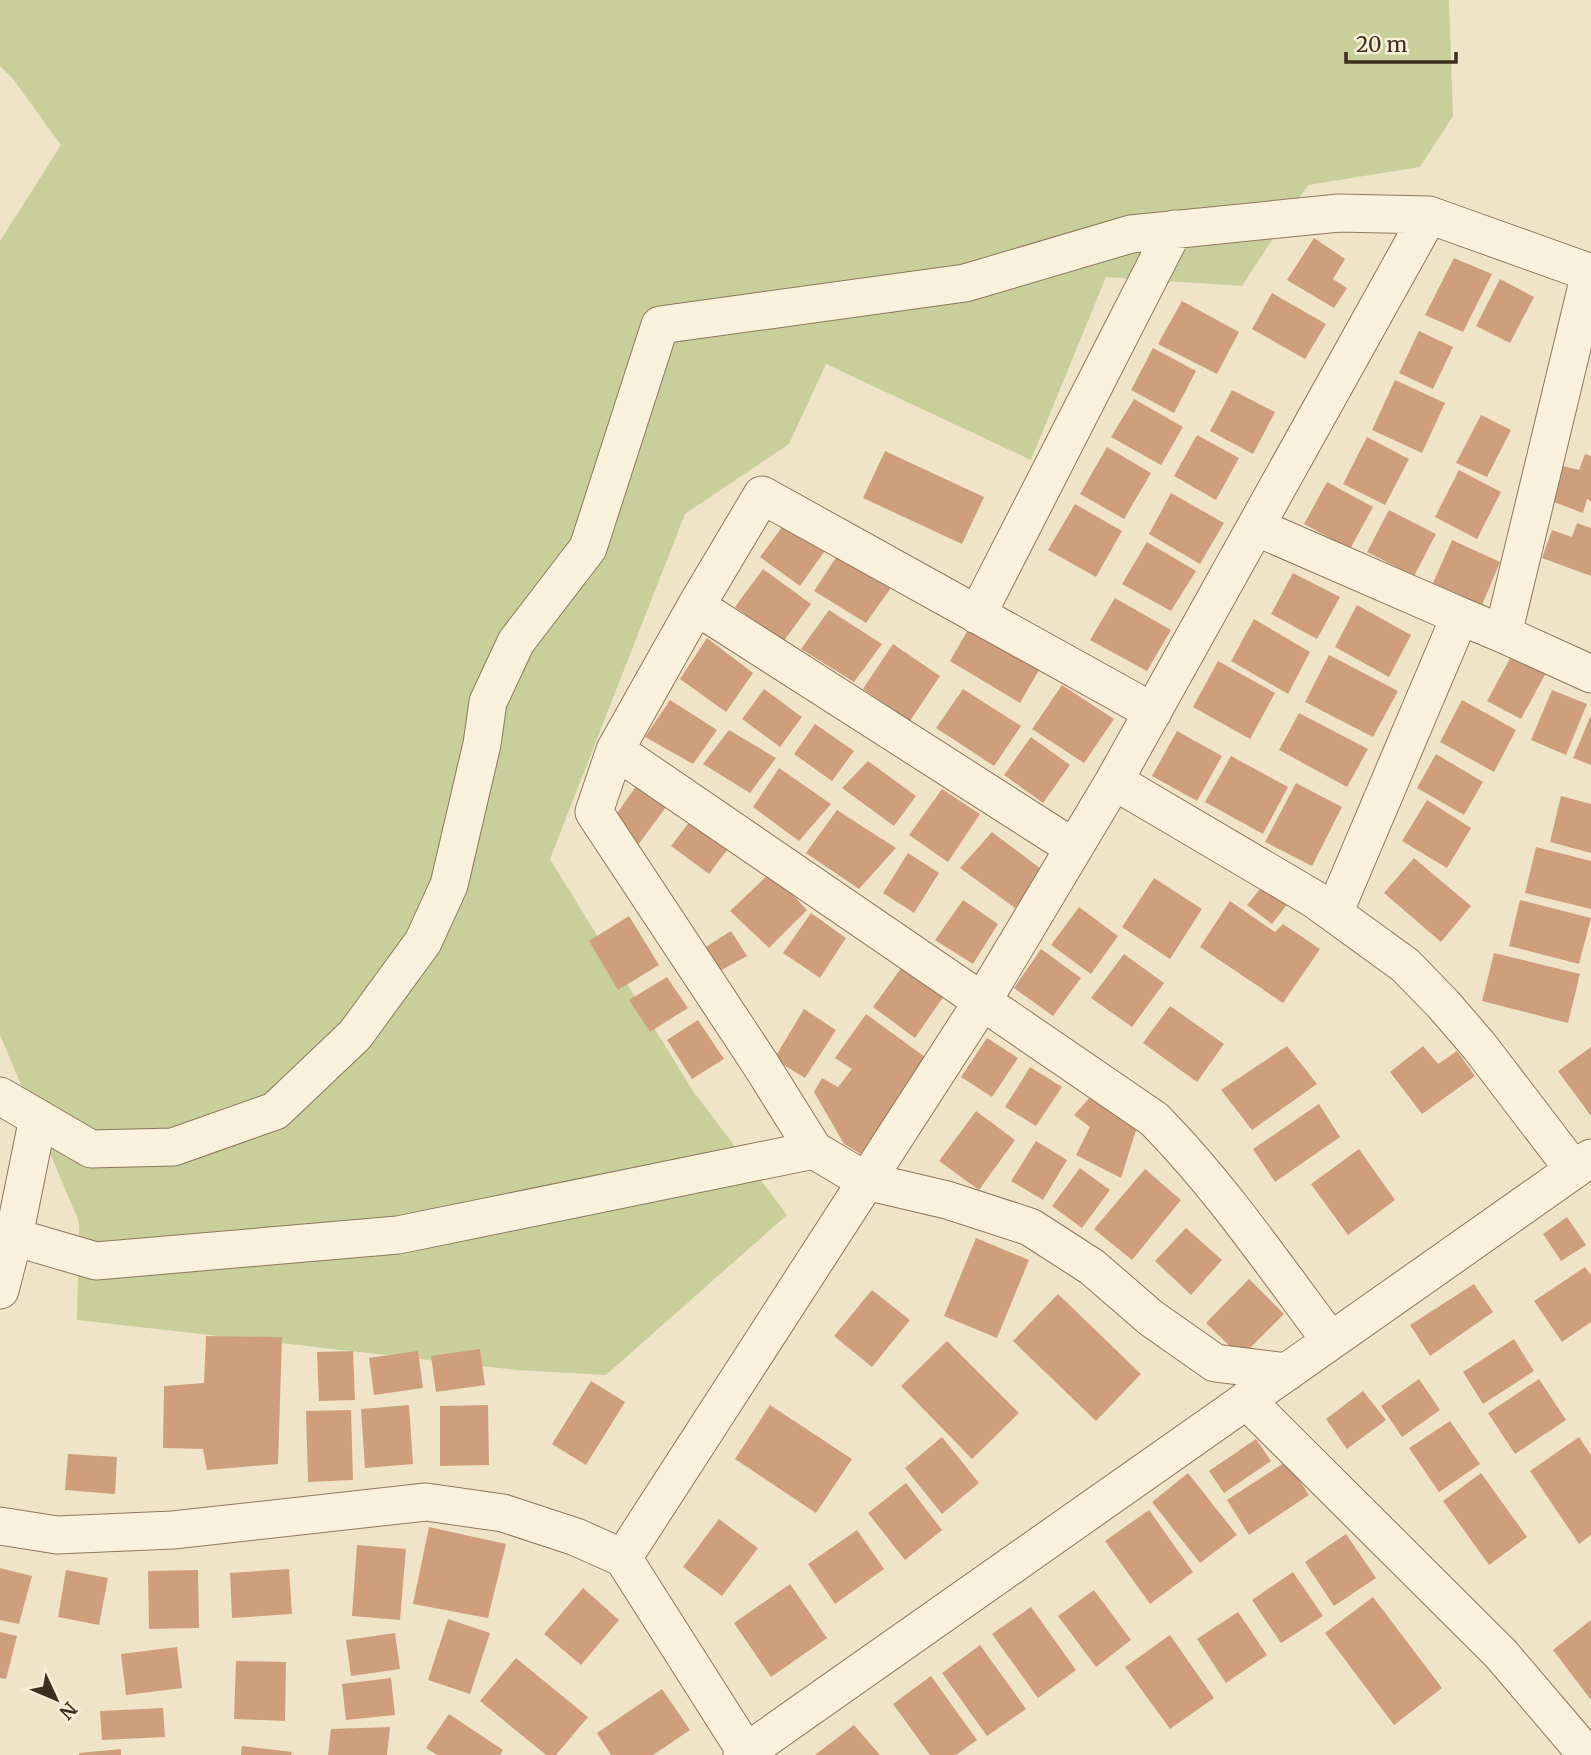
<svg xmlns="http://www.w3.org/2000/svg" width="1591" height="1755" font-family="Merriweather,serif">
	<style>
		.green { fill: #c9cf9b }
		.building { fill: #cf9f7d }
		.lines { fill: none; stroke-linecap: round; stroke-linejoin: round }
		.minor-casing { stroke: #8d765c; stroke-width: 39 }
		.minor { stroke: #faf1dc; stroke-width: 37 }
	</style>
	<rect width="100%" height="100%" fill="#f0e4c8"/>
	<path class="green" d="M0,0H1449L1453,116L1420,167L1308,185L1242,286L1106,277L1031,460L826,364L789,444L685,514L550,859L693,1091L787,1215L606,1375L517,1370L77,1320L79,1222L0,1035V241L61,145L13,79L0,66Z"/>
	<path class="building" d="M1314,238L1345,259L1333,279L1347,288L1334,308L1287,280Z
		M1454,258L1492,274L1463,332L1425,315Z
		M1500,279L1534,297L1510,343L1476,326Z
		M1272,293L1326,324L1305,359L1252,329Z
		M1182,301L1239,332L1217,374L1158,344Z
		M1419,331L1453,347L1433,389L1399,373Z
		M1153,348L1196,371L1174,413L1131,390Z
		M1395,380L1445,403L1422,453L1372,430Z
		M1232,390L1275,412L1253,454L1210,431Z
		M1134,399L1183,427L1161,465L1111,437Z
		M1481,415L1511,430L1487,477L1456,463Z
		M1197,435L1239,458L1216,500L1174,476Z
		M1367,437L1409,459L1385,505L1343,484Z
		M1107,447L1151,473L1124,519L1080,494Z
		M885,451L984,497L962,544L863,498Z
		M1585,454L1591,456V501L1587,499L1583,513L1551,501L1563,466L1579,470Z
		M1459,470L1501,492L1477,539L1435,517Z
		M1327,482L1373,507L1350,549L1304,524Z
		M1171,493L1224,523L1200,564L1149,534Z
		M1075,504L1122,531L1096,577L1048,550Z
		M1389,510L1436,534L1414,576L1367,552Z
		M788,519L827,548L800,586L760,557Z
		M1577,523L1591,528V576L1542,558L1552,530L1572,537Z
		M1452,540L1500,562L1482,605L1433,583Z
		M1147,542L1196,571L1171,611L1122,584Z
		M839,553L893,585L866,623L814,591Z
		M763,569L811,604L783,642L735,607Z
		M1293,573L1340,597L1317,639L1271,614Z
		M1115,598L1171,630L1147,671L1090,640Z
		M1357,605L1411,635L1389,677L1335,647Z
		M829,610L882,644L854,682L801,649Z
		M1254,619L1310,652L1288,694L1231,661Z
		M969,628L1039,670L1020,703L950,661Z
		M707,638L753,673L726,712L680,679Z
		M893,644L940,676L910,721L863,689Z
		M1513,653L1547,671L1521,719L1487,701Z
		M1329,655L1398,691L1373,737L1305,702Z
		M1218,661L1275,693L1250,739L1193,707Z
		M1062,685L1114,719L1084,763L1032,729Z
		M764,689L802,717L780,747L742,719Z
		M963,689L1021,726L994,766L936,728Z
		M1552,690L1587,704L1566,755L1531,740Z
		M670,700L717,730L693,764L645,737Z
		M1462,700L1516,730L1494,772L1440,742Z
		M1299,713L1368,749L1347,787L1279,750Z
		M1591,715V765L1573,758Z
		M815,724L854,751L832,781L794,754Z
		M729,730L776,758L750,793L703,764Z
		M1177,731L1222,756L1197,801L1152,776Z
		M1031,737L1070,765L1043,803L1004,775Z
		M1436,754L1483,782L1464,815L1417,788Z
		M1231,756L1288,787L1263,834L1205,802Z
		M868,761L916,796L894,826L842,788Z
		M779,768L831,804L799,841L753,807Z
		M1296,783L1342,807L1312,866L1265,842Z
		M637,785L666,807L638,845L615,816Z
		M942,789L980,814L948,862L909,835Z
		M1561,796L1591,804V853L1550,842Z
		M1427,800L1471,828L1447,868L1402,841Z
		M837,810L896,848L859,889L806,853Z
		M694,816L731,845L709,874L671,846Z
		M992,832L1041,869L1015,908L960,868Z
		M1536,847L1591,861V909L1525,893Z
		M908,853L939,873L914,913L883,893Z
		M1414,858L1471,906L1441,942L1384,893Z
		M771,872L807,910L769,948L730,911Z
		M1154,878L1202,909L1170,959L1122,927Z
		M1264,884L1289,902L1272,924L1247,905Z
		M963,900L998,924L973,964L935,940Z
		M1520,900L1591,918L1579,964L1509,946Z
		M1230,901L1275,932L1283,924L1320,949L1283,1003L1200,947Z
		M1079,907L1118,936L1091,974L1051,945Z
		M811,913L846,938L820,978L783,953Z
		M629,916L659,965L618,990L589,941Z
		M731,931L747,956L716,973L701,950Z
		M1041,949L1081,978L1053,1016L1014,988Z
		M1494,953L1580,974L1568,1023L1482,1001Z
		M1124,954L1164,983L1132,1027L1091,998Z
		M902,967L944,996L915,1038L873,1007Z
		M667,977L688,1008L650,1032L629,1000Z
		M1170,1006L1224,1044L1197,1082L1143,1043Z
		M804,1009L836,1030L805,1078L774,1059Z
		M866,1014L925,1057L861,1154L844,1144L814,1092L822,1078L838,1087L852,1069L835,1058Z
		M698,1020L724,1059L692,1079L667,1040Z
		M987,1038L1018,1058L992,1097L961,1077Z
		M1287,1046L1317,1084L1252,1130L1221,1090Z
		M1423,1046L1438,1064L1457,1051L1475,1076L1422,1114L1390,1072Z
		M1591,1047V1116L1558,1071Z
		M1030,1067L1062,1087L1036,1126L1005,1107Z
		M1092,1095L1138,1124L1121,1178L1076,1155L1090,1127L1074,1115Z
		M1319,1104L1340,1137L1275,1182L1253,1149Z
		M976,1111L1015,1140L979,1190L939,1161Z
		M1036,1141L1067,1160L1043,1200L1011,1181Z
		M1359,1149L1395,1200L1348,1235L1311,1184Z
		M1080,1168L1110,1190L1082,1228L1052,1206Z
		M1145,1169L1181,1200L1132,1260L1094,1229Z
		M1567,1217L1586,1245L1561,1261L1543,1234Z
		M1186,1228L1222,1260L1191,1295L1155,1261Z
		M976,1238L1029,1260L997,1338L944,1316Z
		M1585,1267L1591,1275V1322L1562,1342L1534,1301Z
		M1249,1279L1284,1314L1241,1357L1206,1323Z
		M1474,1284L1493,1312L1430,1356L1410,1325Z
		M872,1290L910,1320L872,1367L834,1336Z
		M1058,1294L1141,1374L1096,1421L1013,1341Z
		M206,1336L282,1337L278,1464L207,1470L203,1449L163,1448L164,1386L204,1383Z
		M1514,1339L1534,1371L1483,1404L1463,1372Z
		M947,1341L1019,1413L972,1459L901,1386Z
		M480,1349L485,1385L436,1392L431,1356Z
		M353,1351L355,1400L319,1401L317,1352Z
		M418,1351L423,1388L374,1395L369,1358Z
		M1419,1379L1440,1410L1402,1437L1381,1406Z
		M1539,1379L1566,1420L1515,1454L1488,1413Z
		M591,1381L625,1402L586,1465L552,1444Z
		M1363,1391L1386,1420L1347,1449L1326,1419Z
		M409,1405L413,1464L365,1468L361,1409Z
		M488,1405L489,1465L440,1466V1406Z
		M770,1405L852,1459L816,1513L735,1459Z
		M351,1410L353,1480L308,1482L306,1411Z
		M1450,1421L1480,1464L1439,1492L1409,1448Z
		M942,1437L979,1483L942,1514L905,1468Z
		M1579,1437L1591,1455V1535L1579,1544L1530,1471Z
		M1256,1439L1271,1461L1224,1493L1209,1471Z
		M68,1454L117,1457L115,1494L65,1490Z
		M1287,1461L1309,1495L1249,1535L1227,1500Z
		M1188,1473L1237,1535L1200,1563L1152,1502Z
		M1481,1473L1527,1537L1489,1565L1443,1501Z
		M906,1483L942,1530L905,1560L868,1513Z
		M1149,1510L1193,1572L1150,1604L1105,1541Z
		M719,1519L758,1548L722,1596L683,1567Z
		M429,1527L506,1544L488,1618L413,1604Z
		M857,1530L884,1569L835,1604L808,1564Z
		M1346,1534L1376,1578L1334,1606L1305,1562Z
		M357,1545L406,1549L400,1620L352,1616Z
		M0,1568L32,1576L19,1624L0,1620Z
		M289,1569L292,1614L232,1618L230,1573Z
		M66,1570L108,1578L99,1625L58,1617Z
		M198,1570L199,1628L149,1629L148,1571Z
		M1293,1572L1323,1616L1281,1643L1252,1600Z
		M790,1584L827,1638L771,1677L734,1623Z
		M583,1588L619,1620L581,1665L544,1634Z
		M1094,1590L1131,1640L1096,1667L1058,1616Z
		M1373,1597L1442,1688L1394,1725L1325,1633Z
		M1031,1607L1076,1670L1038,1698L992,1634Z
		M1238,1612L1267,1655L1226,1683L1197,1639Z
		M448,1619L490,1633L470,1694L428,1680Z
		M1591,1620V1700L1553,1650Z
		M0,1632L17,1636L6,1679L0,1678Z
		M395,1633L400,1669L351,1676L346,1640Z
		M1170,1635L1214,1698L1170,1729L1125,1667Z
		M980,1645L1026,1709L987,1736L942,1673Z
		M177,1647L182,1688L126,1695L121,1654Z
		M516,1658L588,1717L556,1755H546L480,1701Z
		M236,1661L286,1662L285,1721L234,1719Z
		M931,1676L977,1740L956,1755H930L893,1704Z
		M391,1678L395,1715L346,1720L342,1684Z
		M662,1689L690,1730L653,1755H611L597,1733Z
		M163,1708L165,1737L102,1740L100,1711Z
		M449,1714L503,1750L500,1755H437L426,1748Z
		M854,1725L880,1755H815Z
		M390,1727L387,1755H328L331,1729Z
		M242,1746L292,1752L291,1755H241Z
		M121,1749V1755H79V1753Z"/>
	<g class="lines">
		<g class="minor-casing">
			<path id="minor" d="M1256,527L1460,616
				M696,606L1074,848
				M977,615L1174,229
				M1503,634L1591,674
				M1153,712L762,495L696,606L615,750L594,812L761,1065L814,1150L866,1181L947,1200L1030,1227L1092,1267L1151,1318L1215,1363L1287,1372
				M615,750L1154,1119C1220,1186 1274,1265 1330,1340
				M1114,781L1314,899L1405,965L1443,1004L1480,1047L1574,1170
				M1334,913L1460,616L1503,634L1590,273
				M0,1096L91,1149L173,1147L275,1111L355,1035L423,942L449,885L482,744L488,702L516,642L588,548L660,325L965,283L1131,234L1339,213L1429,215L1591,273
				M0,1233L96,1261L398,1235L814,1150
				M0,1290L14,1236L38,1118
				M1246,1400L1501,1654L1587,1755
				M0,1526L57,1535L173,1530L426,1502L503,1513L576,1537L623,1558L748,1755
				M623,1558L982,1002L1114,781L1429,215
				M742,1755L1591,1158"/>
		</g>
		<use href="#minor" class="minor"/>
	</g>
	<g transform="translate(56 1699) rotate(134)" stroke="#f7eed8" stroke-width="5" paint-order="stroke">
	<path d="M0-5L12 26L0 18L-12 26Z" fill="#3d2e20"/>
	<text y="-10" font-size="19" font-weight="bold" text-anchor="middle" fill="#3d2e20">N</text>
	</g>
	<path d="M1346 52v10h110v-10" fill="none" stroke="#3d2e20" stroke-width="3.5"/>
	<text x="1356" y="52" font-size="21" fill="#3d2e20" stroke="#f7eed8" stroke-width="5" paint-order="stroke">20 m</text>
</svg>
